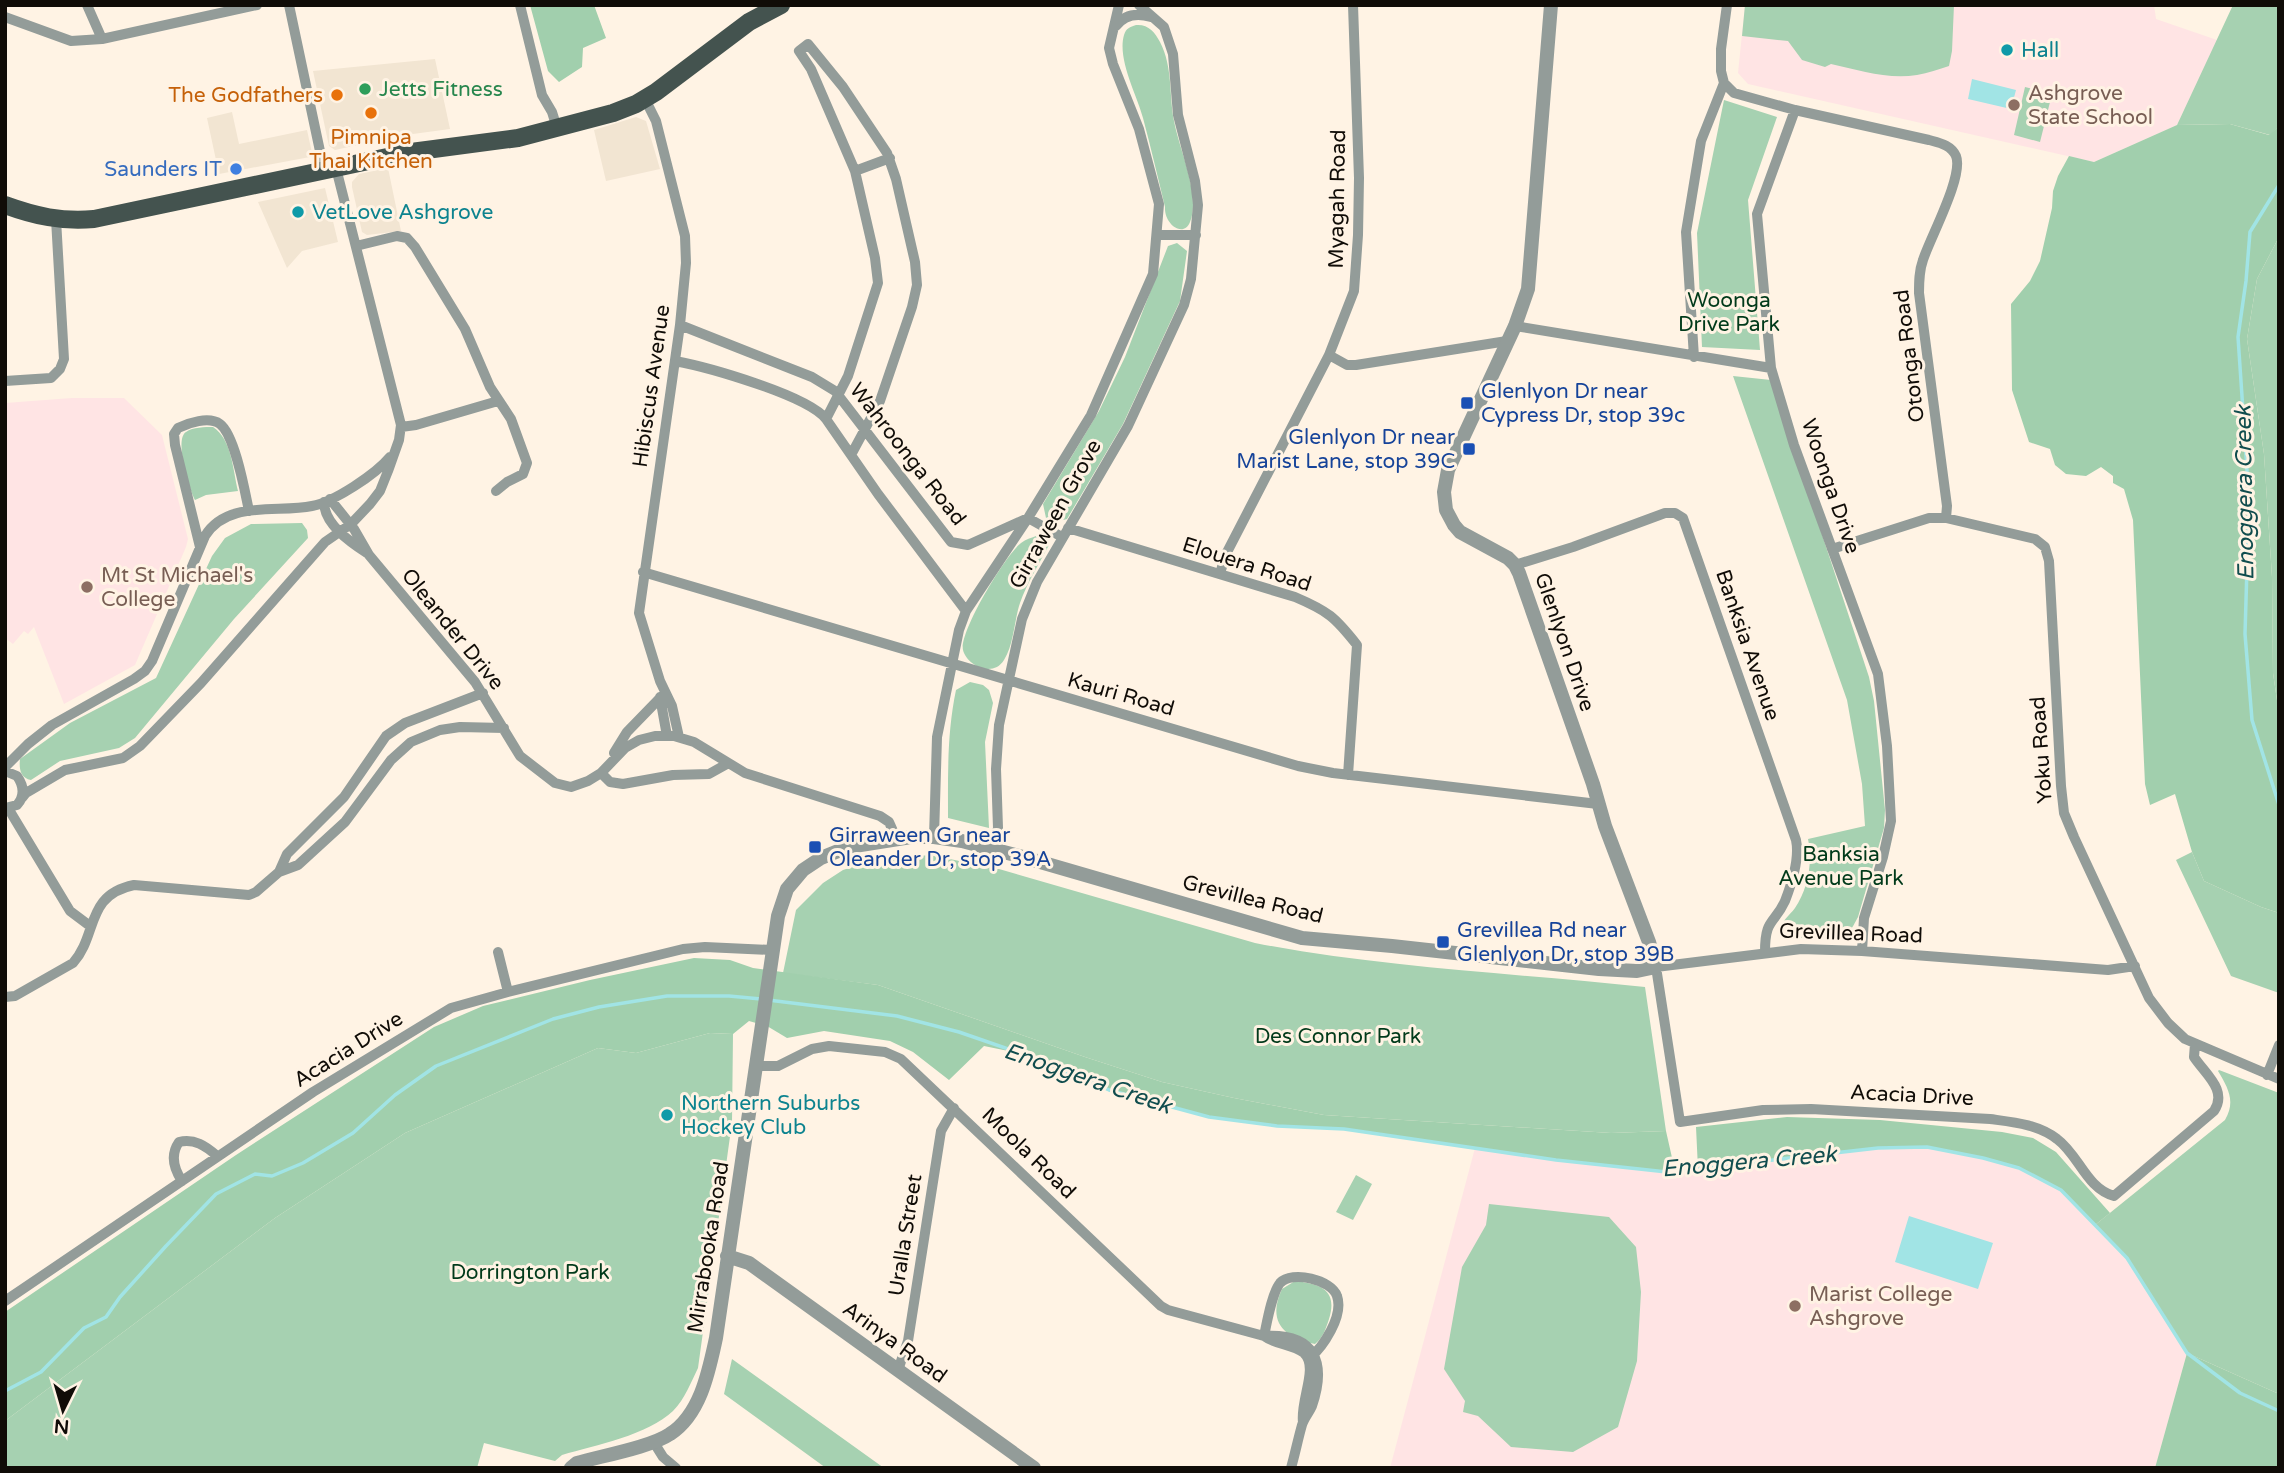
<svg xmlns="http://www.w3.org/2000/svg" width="2284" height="1473" font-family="'Varela Round',sans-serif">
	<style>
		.commercial { fill: #f2e5d2 }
		.education { fill: #ffe4e4 }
		.green { fill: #a6d1b1 }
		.forest { fill: #a1cfad }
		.water { fill: #a1e4e5 }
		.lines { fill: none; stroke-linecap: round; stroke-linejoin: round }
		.stream { stroke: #a1e4e5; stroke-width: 3.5 }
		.minor { stroke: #939c99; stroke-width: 10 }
		.tertiary { stroke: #939c99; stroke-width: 14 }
		.primary { stroke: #44534f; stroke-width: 18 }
		.culture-dot { fill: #0f9aa8; stroke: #fff3e4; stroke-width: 2.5 }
		.leisure-dot { fill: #2e9e5b; stroke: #fff3e4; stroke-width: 2.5 }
		.food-dot { fill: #e8710a; stroke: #fff3e4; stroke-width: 2.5 }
		.education-dot { fill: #8d6e63; stroke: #fff3e4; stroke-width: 2.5 }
		.shop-dot { fill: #3f7fe0; stroke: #fff3e4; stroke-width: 2.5 }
		.transit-dot { fill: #1a4fb4; stroke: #fff3e4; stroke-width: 2.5 }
		.labels { text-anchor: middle; stroke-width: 6; stroke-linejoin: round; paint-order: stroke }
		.culture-label { font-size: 21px; fill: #0d838f; stroke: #fff3e4; text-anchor: start }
		.leisure-label { font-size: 21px; fill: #27864d; stroke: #fff3e4; text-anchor: start }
		.education-label { font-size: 21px; fill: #785e54; stroke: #fff3e4; text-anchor: start }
		.food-label { font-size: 21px; fill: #c56008; stroke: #fff3e4; text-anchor: end }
		.shop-label { font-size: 21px; fill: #366cbe; stroke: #fff3e4; text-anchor: end }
		.street-label { font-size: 21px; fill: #100c07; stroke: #fff3e4 }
		.park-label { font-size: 21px; fill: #013a1a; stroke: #fff3e4 }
		.transit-label { font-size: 21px; fill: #164399; stroke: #fff3e4; text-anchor: start }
		.water-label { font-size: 23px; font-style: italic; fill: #114d4e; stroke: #fff3e4 }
	</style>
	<rect width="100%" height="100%" fill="#fff3e4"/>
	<path class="commercial" d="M435,59L450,129L398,136L335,150L329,146L313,71Z
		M232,112L239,144L307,130L312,153L310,157L219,174L207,118Z
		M636,117L646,121L660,169L606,181L594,130Z
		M388,168L401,231L367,235L362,232L352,187V182L359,174Z
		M325,188L338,242L302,251L287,268L258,202Z"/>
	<path class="education" d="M1745,5H2154L2156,19L2217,40L2177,125L2094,162L1748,84L1738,73Z
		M72,398H124L162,435L188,539L186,547L135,665L64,704L34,627L28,634L24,631L13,644L5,638V403Z
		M1927,1147L1983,1158L2019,1168L2061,1190L2127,1258L2187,1353L2155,1468H1390L1475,1148L1667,1172L1806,1155L1878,1148Z"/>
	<path class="green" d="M1745,5H1954L1952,51L1949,66C1939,69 1928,73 1917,75C1888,80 1859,70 1831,64L1825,67L1802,60L1788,41L1742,36Z
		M2233,5H2279V126L2270,135L2230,124L2177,125Z
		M1136,25C1148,24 1155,32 1160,42C1173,67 1169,95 1174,121C1179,149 1201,195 1190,222C1184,238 1164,225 1165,207C1158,178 1151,148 1143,118C1137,95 1117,59 1124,35C1126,28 1130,27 1136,25Z
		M2025,87L2052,94L2040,142L2014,135Z
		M1724,100L1777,117L1748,200L1760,350L1702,347L1697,233Z
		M2279,237V714L2273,673L2272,577L2264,454L2247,339L2257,279Z
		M1177,243L1187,251L1180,301L1123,424L1067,519L1056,522L1046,518L1043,504L1099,411L1125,357L1168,246Z
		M1733,376L1771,380L1869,677L1874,701L1885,810L1884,828L1858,917C1855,922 1853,928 1849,931C1837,942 1791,940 1780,931C1781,921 1789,916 1795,908C1808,889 1813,862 1808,839L1865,826L1862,784L1847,700Z
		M213,427C232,439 233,471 238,491L206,495L195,500C189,489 174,439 186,432C193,427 205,427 213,427Z
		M302,523L307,530L308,538L234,619L135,738L119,748L60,761L31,780C20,778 19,768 20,759L70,723L156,678L212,556L225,538L251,524Z
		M1036,536L1048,540L1049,545C1039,564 1027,583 1020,603C1014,621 1014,644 1004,660C993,678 967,666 963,650C959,632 1006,554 1021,543C1026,539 1031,538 1036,536Z
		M970,682L983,685L989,690L993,703L985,742L989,828L948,818C948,774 947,733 956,690Z
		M2192,852L2204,881L2261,907L2279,913V993L2231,976L2176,860Z
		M930,855L999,869L1255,943C1383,968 1515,973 1645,987L1666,1131L1611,1133L1324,1115L1234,1098L1162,1082L1085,1057L878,985L783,973L796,910L823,883L843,870L874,860Z
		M710,1033L733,1034L732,1122L698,1368C691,1382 685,1399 673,1411C648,1435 596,1445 562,1455L555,1461L484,1443L477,1468H5V1421L275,1218L405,1133L598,1048L636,1053Z
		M2219,1070L2279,1093V1394L2187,1353L2127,1258L2095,1225L2225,1120C2236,1101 2228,1088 2218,1071Z
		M1356,1175L1372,1184L1353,1220L1336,1212Z
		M1489,1204L1609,1217L1636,1247L1641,1292L1637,1361L1618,1427L1573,1452L1511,1447L1478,1416L1463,1412L1465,1401L1444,1369L1462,1267L1486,1225Z
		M1295,1281C1321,1284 1338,1290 1329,1319C1326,1328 1323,1338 1315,1344C1283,1338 1267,1321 1282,1289Z
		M732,1359L884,1468H826L724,1394Z"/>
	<path class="forest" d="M530,5H594L606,38L583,48L582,67L559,82L548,71Z
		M2230,124L2269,135L2279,126V237L2257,279L2247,339L2264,454L2272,577L2273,673L2279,714V913L2261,907L2204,881L2192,852L2175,794L2150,805L2145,784L2133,520L2124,489L2113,483V476L2101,467L2086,476L2066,474L2055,465L2050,449L2029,442L2012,390L2011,304L2030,281L2040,261L2052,208L2053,191L2058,176L2069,156L2094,162L2177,125Z
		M694,958L730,960L753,968L878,985L1085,1057L1162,1082L1234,1098L1324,1115L1611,1133L1666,1131L1675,1171L1667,1172L1556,1160L1344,1129L1277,1126L1209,1117L1109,1090L1023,1054L984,1046L949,1080L913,1052L890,1041L824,1031L787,1038L767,1026L749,1021L733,1034L710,1033L636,1053L598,1048L405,1133L275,1218L5,1421V1312L236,1155L434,1027L483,1006L590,980Z
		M1787,1117L1880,1120L2002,1132L2033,1138L2056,1152L2110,1213L2095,1225L2061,1191L2019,1169L1983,1158L1927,1147L1878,1148L1698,1169L1696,1127Z
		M2187,1353L2279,1394V1468H2155Z"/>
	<path class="water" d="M1972,79L2016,90L2011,109L1968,99Z
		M1909,1216L1993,1243L1978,1289L1895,1262Z"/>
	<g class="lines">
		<path class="stream" d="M2279,185L2250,232L2246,281L2238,337L2249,500L2245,634L2252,720L2279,805
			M768,1000L897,1016L959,1032L1023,1054L1109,1090L1209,1117L1277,1126L1344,1129L1556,1160L1667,1172L1878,1148L1927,1147L1983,1158L2019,1168L2061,1190L2127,1258L2187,1353L2240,1393L2279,1411
			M5,1391L41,1372L84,1328L106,1317L120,1297L166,1246L216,1194L255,1174L272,1176L303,1163L353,1133L395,1095L436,1066L553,1019L599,1007L667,996H729L761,999"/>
		<path class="minor" d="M87,5L102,39
			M289,5L324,170
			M520,5L542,95L552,112L557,128
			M1727,5L1721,49V71L1724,83L1734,93L1795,110L1929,140C1940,143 1951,145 1956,156C1964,176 1930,238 1923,260C1919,271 1919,282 1919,293L1947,506L1946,518
			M5,17L71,41L102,39L257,5
			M1116,26C1125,14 1138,13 1151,17
			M645,99L656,121L685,236L686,263L680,325L639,613L660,681L672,706L679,737
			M1795,110L1757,214L1771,368L1794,445L1878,674L1887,746L1891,821L1883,857L1864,918L1862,951
			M855,171L890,158
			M1157,235H1196
			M356,246L397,236L407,238L415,247L465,329L490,387L511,419L527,463L523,474L507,482L496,491
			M680,325L812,377L835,391L951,542L968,545L1028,518L1062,537
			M1515,326L1771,368
			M1329,355L1347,365H1356L1507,341
			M1694,357L1686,232L1701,141L1724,83
			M675,361C707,367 807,395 826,419L878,494L966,611
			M5,381L51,378L60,369L64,359L56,219
			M826,419L848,376L878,283L875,258L855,171L811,69L799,51L808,44L843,87L887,153L896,179L915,262L917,285L912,307L880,401L851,455
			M401,427L416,425L498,401
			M330,499L354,529L369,555L475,682L520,756L555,783L571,787L588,781L601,773L625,748L639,740L655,736H674L694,742L745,773L880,816L889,822L897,840
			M324,502C324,524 350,542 367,553
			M1068,528L1295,597C1328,611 1335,617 1357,645L1348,775
			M200,547L175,445L174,434L178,428C188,423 209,416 220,424C235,435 245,492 249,511
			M1832,549L1929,518H1946L2035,539L2045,547L2049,561L2061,786L2064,813L2074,837L2149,998L2168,1023L2185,1039L2279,1079
			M1515,565L1573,547L1665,513H1675L1683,518L1796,840C1800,859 1792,883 1785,901C1774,925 1765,918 1765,952
			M643,572L1298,766L1333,773L1598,804
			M1220,574L1225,556L1329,355L1354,291L1358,235L1359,178L1353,5
			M660,697L667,736
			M614,753L627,732L660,698
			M5,767L28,744L52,725L134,679L145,671L152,661L205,536C227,500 277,513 312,506C334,502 376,474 390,457
			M5,771L17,776C24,786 25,796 17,805L5,808
			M601,773L610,782L623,784L673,775L709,774L727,764
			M22,798L26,793L65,770L123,758L140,746L201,683L325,542L351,524L370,504L380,491L388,471L399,440L401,425L336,168
			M8,808L70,911L90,926
			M934,837L937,737L959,630L966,611L1028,518L1091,415L1153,274L1159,204L1139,129L1113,64L1109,48L1119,5
			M993,849L998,828L996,769L999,725L1022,619L1037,582L1128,426L1184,305L1191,279L1198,205L1195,181L1178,115L1173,54L1164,27L1139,5
			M279,872L287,854L344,797L386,736L405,723L483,693
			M498,952L508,992
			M2135,966L2108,970L1862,951L1801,949L1656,967L1680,1122L1763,1110L1811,1109L1990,1119C2012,1122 2038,1124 2057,1139C2079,1155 2086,1188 2114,1196L2214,1111C2228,1090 2205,1074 2194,1057L2195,1044
			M5,997L15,996L73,963C98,935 85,895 134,885L249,895L256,892L279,872L298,865L345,822L391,760L411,742L440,730L460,727L504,728
			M756,1066H778L812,1049L829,1046L885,1052L901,1059L1161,1306L1168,1310L1264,1336C1315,1333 1327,1362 1312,1406C1309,1413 1304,1418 1302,1425C1298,1439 1295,1454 1291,1468
			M2267,1075L2279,1045
			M182,1181C174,1169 170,1155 179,1142C194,1138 206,1146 217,1156
			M5,1301L313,1092L451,1008L508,992L683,949L705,947L772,950
			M1264,1336C1267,1322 1272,1293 1280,1283C1292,1270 1332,1280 1337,1296C1344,1316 1323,1347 1309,1359
			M1264,1336C1276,1345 1293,1344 1304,1353C1319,1367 1300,1400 1303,1422
			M898,1370L908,1341L941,1131L954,1108
			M653,1441L663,1457L676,1468"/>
		<path class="tertiary" d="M727,1256L749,1263L1034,1468
			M571,1468L577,1463C601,1456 651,1447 670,1434C701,1414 709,1370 716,1338L778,916L787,889L803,870L821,858L848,847L911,837H934L962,841L1023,857L1302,938L1392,946L1599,969L1637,971L1656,967L1649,942L1605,826L1593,784L1519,573L1515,565L1508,558L1460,532L1454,525L1446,510L1444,492L1448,470L1515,326L1528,289L1551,5"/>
		<path class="primary" d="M5,205C35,216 62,222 94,219L411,152L518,138L613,113L636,104L656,92L749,22L781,5"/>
	</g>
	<g class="culture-dot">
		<circle cx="2007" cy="50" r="7"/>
		<circle cx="298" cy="212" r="7"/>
		<circle cx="667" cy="1115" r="7"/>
	</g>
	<circle class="leisure-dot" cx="365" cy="89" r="7"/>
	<g class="food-dot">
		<circle cx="337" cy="95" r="7"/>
		<circle cx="371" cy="113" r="7"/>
	</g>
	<g class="education-dot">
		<circle cx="2014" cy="105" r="7"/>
		<circle cx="87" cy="587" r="7"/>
		<circle cx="1795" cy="1306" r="7"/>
	</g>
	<circle class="shop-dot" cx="236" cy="169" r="7"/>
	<g class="transit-dot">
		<rect x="1460" y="396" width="14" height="14" rx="3.5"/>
		<rect x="1462" y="442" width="14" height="14" rx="3.5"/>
		<rect x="808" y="840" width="14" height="14" rx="3.5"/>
		<rect x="1436" y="935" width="14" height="14" rx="3.5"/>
	</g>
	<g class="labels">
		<g class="culture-label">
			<text x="2021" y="57">Hall</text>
			<text x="312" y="219">VetLove Ashgrove</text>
			<text x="681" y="1110">Northern Suburbs<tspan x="681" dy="24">Hockey Club</tspan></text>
		</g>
		<g class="leisure-label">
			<text x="379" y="96">Jetts Fitness</text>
		</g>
		<g class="education-label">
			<text x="2028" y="100">Ashgrove<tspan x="2028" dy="24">State School</tspan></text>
			<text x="101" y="582">Mt St Michael's<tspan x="101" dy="24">College</tspan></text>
			<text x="1809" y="1301">Marist College<tspan x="1809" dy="24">Ashgrove</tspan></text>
		</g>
		<g class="food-label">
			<text x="323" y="102">The Godfathers</text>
			<text x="371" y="144" text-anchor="middle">Pimnipa<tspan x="371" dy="24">Thai Kitchen</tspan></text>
		</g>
		<g class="shop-label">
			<text x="222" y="176">Saunders IT</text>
		</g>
		<g class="street-label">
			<text transform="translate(1337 199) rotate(-89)" y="7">Myagah Road</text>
			<text transform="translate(1909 356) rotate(-97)" y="7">Otonga Road</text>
			<text transform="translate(651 386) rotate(-82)" y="7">Hibiscus Avenue</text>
			<text transform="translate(908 454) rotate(52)" y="7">Wahroonga Road</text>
			<text transform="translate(1831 486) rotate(71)" y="7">Woonga Drive</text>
			<text transform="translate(1055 514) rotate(-61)" y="7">Girraween Grove</text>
			<text transform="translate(1247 564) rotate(18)" y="7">Elouera Road</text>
			<text transform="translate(453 629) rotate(51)" y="7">Oleander Drive</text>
			<text transform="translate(1565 642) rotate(71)" y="7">Glenlyon Drive</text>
			<text transform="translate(1748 645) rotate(71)" y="7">Banksia Avenue</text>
			<text transform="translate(1121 694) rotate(16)" y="7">Kauri Road</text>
			<text transform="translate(2041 750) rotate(-94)" y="7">Yoku Road</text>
			<text transform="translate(1253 899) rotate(14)" y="7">Grevillea Road</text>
			<text transform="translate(1851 933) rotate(2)" y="7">Grevillea Road</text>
			<text transform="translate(348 1049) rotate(-32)" y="7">Acacia Drive</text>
			<text transform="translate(1912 1095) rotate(3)" y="7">Acacia Drive</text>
			<text transform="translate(1029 1153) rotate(44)" y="7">Moola Road</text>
			<text transform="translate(905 1235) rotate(-81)" y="7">Uralla Street</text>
			<text transform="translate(708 1247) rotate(-81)" y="7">Mirrabooka Road</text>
			<text transform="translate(895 1342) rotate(36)" y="7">Arinya Road</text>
		</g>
		<g class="park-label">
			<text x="1729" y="307">Woonga<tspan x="1729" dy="24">Drive Park</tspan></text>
			<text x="1841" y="861">Banksia<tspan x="1841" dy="24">Avenue Park</tspan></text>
			<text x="1338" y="1043">Des Connor Park</text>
			<text x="530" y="1279">Dorrington Park</text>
		</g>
		<g class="transit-label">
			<text x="1481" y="398">Glenlyon Dr near<tspan x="1481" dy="24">Cypress Dr, stop 39c</tspan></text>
			<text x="1455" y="444" text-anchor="end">Glenlyon Dr near<tspan x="1455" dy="24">Marist Lane, stop 39C</tspan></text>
			<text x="829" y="842">Girraween Gr near<tspan x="829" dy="24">Oleander Dr, stop 39A</tspan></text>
			<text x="1457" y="937">Grevillea Rd near<tspan x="1457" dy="24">Glenlyon Dr, stop 39B</tspan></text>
		</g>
		<g class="water-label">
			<text transform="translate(2244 493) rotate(-91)" y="8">Enoggera Creek</text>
			<text transform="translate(1088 1078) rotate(19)" y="8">Enoggera Creek</text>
			<text transform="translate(1749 1161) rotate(-5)" y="8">Enoggera Creek</text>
		</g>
	</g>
	<rect width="2284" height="1473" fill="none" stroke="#100c07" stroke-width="14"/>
	<g transform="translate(63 1410) rotate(185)" stroke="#fff3e4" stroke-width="5" paint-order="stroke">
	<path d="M0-5L12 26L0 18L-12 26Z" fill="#100c07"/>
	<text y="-10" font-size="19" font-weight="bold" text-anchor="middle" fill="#100c07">N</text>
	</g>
</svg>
